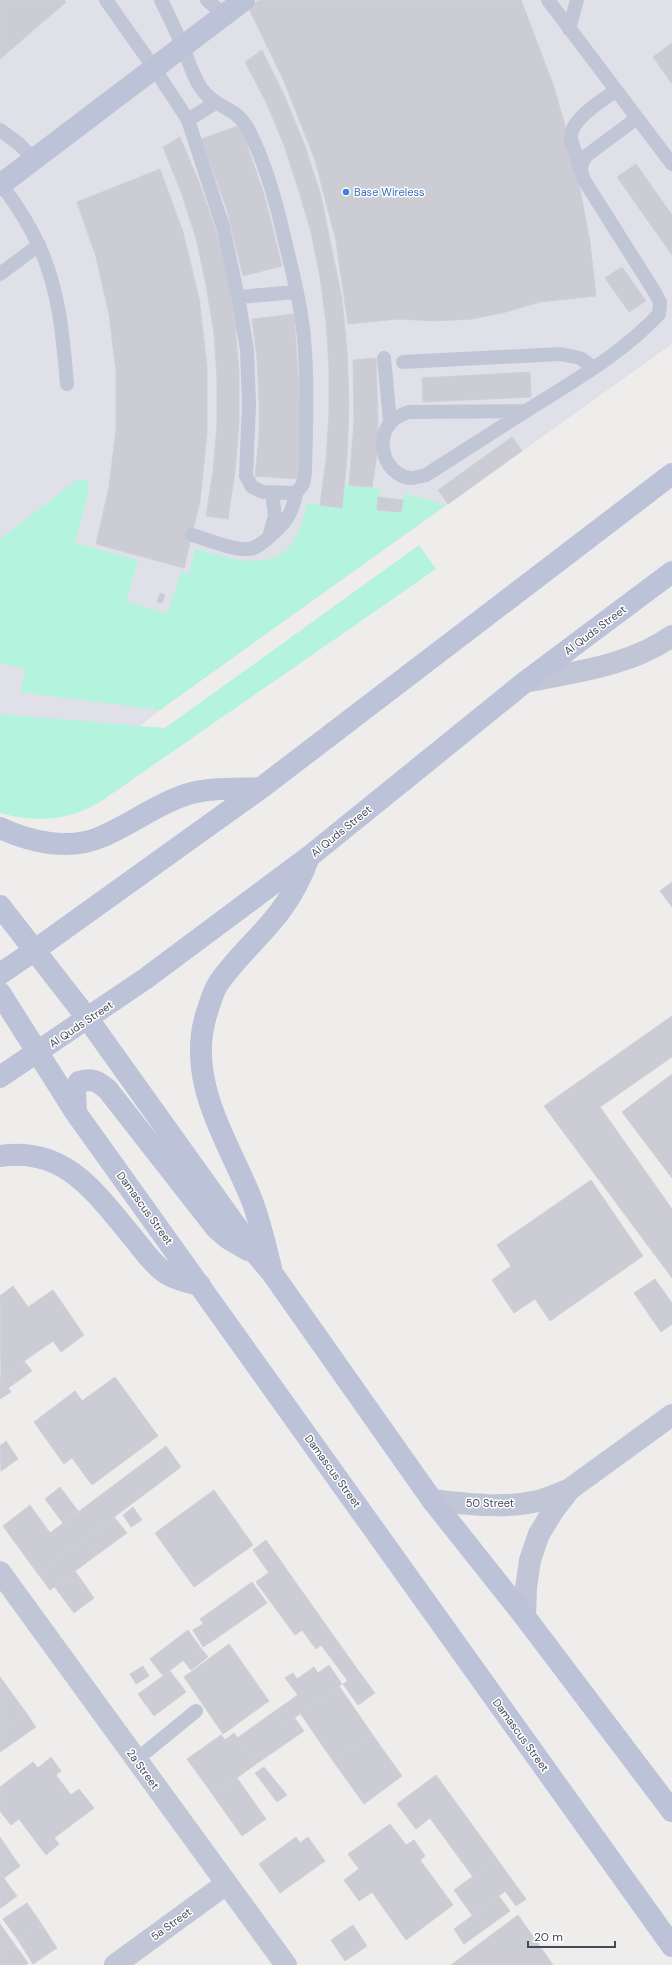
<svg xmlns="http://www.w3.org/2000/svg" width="672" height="1965" font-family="'DM Sans',sans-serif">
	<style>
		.airport { fill: #e0e1e8 }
		.green { fill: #b4f3dd }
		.building { fill: #ccccd5; stroke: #cfcfd9 }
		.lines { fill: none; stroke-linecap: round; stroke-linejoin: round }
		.lane { stroke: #c0c6d5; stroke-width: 14 }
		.street { stroke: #c0c6d5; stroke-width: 22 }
		.secondary { stroke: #bcc2d8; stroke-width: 22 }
		.shop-dot { fill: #3f7fe0; stroke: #fff; stroke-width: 1.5 }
		.labels { text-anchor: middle; stroke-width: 3; stroke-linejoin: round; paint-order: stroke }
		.shop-label { font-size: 11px; fill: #366cbe; stroke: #fff; text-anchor: start }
		.street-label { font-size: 11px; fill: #43495b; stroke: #fff }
	</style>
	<rect width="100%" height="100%" fill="#efedec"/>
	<path class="airport" d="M0,0H672V344L160,710L140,726L0,755Z"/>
	<path class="green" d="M78,479L89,481L87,499L75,543L138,560L126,601L167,614L181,572L189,573L195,549C231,558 280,578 299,530C303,522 304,512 307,503L320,505L344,485L380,488L377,510L401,512L404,493L446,505L160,710L20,692L25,669L0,663V539Z
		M419,545L436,569L100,802C68,821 36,823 0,813V714L165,728Z"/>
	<path class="building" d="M0,0H64L66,2L0,59Z
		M259,0H521L553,84L568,136L580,189L590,242L596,296L540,302L506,312L472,319L435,321L399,319L348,324L336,241L315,160L284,81L248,7Z
		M672,43V84L653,57Z
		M262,50L285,97L305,146L321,196L342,299L347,351L349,404L347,457L342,508L320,505L326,460L329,414V368L326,322L320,277L311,232L298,188L284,145L266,102L245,62Z
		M240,125L264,194L282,266L243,276L226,207L201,139Z
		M180,137L199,182L215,228L227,276L235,324L239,373V422L235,471L228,519L206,516L213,471L217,425V379L214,333L206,285L196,238L181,192L163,147Z
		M636,164L672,215V255L617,177Z
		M160,169L183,232L199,298L207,366V434L200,501L184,568L96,544L109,487L116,429V371L109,314L96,257L77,202Z
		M622,267L646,301L629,312L605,278Z
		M294,314L300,406L297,479L255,476L259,438V399L257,359L252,319Z
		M376,358L378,421L377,454L372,487L349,485L354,422L353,360Z
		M530,372L531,397L423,402L422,378Z
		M512,437L522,451L448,504L438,490Z
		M378,497L403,500L401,512L377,510Z
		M160,593L165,595L162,603L157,602Z
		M672,882V907L660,891Z
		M672,1016V1057L600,1107L672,1209V1278L544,1106Z
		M672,1074V1178L622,1112Z
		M591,1180L643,1256L550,1321L535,1299L514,1313L492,1280L511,1266L497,1245Z
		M655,1279L672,1303V1324L661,1332L634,1293Z
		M13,1286L28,1307L53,1290L84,1335L61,1352L53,1341L1,1377L0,1296Z
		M24,1361L32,1371L8,1388L1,1377Z
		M0,1376L11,1392L0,1399Z
		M115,1377L158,1436L92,1485L72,1458L64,1464L34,1422L75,1391L82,1401Z
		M6,1441L18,1459L1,1471L0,1446Z
		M166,1446L181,1467L38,1574L3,1526L30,1505L50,1533Z
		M60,1487L78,1511L63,1523L45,1499Z
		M214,1490L253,1545L194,1587L155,1533Z
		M133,1507L142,1520L131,1527L123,1515Z
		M114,1517L127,1533L98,1554L86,1537Z
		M86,1537L98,1554L50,1590L38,1574Z
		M266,1540L282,1563L269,1573L253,1550Z
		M282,1563L360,1673L348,1681L321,1645L316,1649L302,1630L295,1635L256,1582Z
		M75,1571L94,1598L74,1613L54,1586Z
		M252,1582L267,1603L214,1640L200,1619Z
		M203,1624L214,1640L203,1647L193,1630Z
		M188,1630L200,1647L163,1676L150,1659Z
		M229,1644L269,1701L223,1734L184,1677Z
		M200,1647L208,1657L191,1670L183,1660Z
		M329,1665L342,1684L284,1725L275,1711L298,1695L285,1678L293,1673L297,1679L314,1667L318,1673Z
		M143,1666L149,1676L136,1684L130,1674Z
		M170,1671L186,1692L154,1716L138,1694Z
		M360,1673L375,1693L358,1705L343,1684Z
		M0,1677L27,1714L0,1734Z
		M339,1686L372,1734L333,1761L300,1713Z
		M275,1711L284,1725L294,1717L304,1731L256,1764L237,1738Z
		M27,1714L36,1727L0,1752V1734Z
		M234,1733L256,1764L213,1795L187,1759L221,1735L225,1740Z
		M372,1734L402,1776L364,1804L333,1761Z
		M51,1757L61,1771L56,1775L71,1795L79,1789L94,1808L54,1838L59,1844L46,1855L19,1819L11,1825L0,1811V1787L33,1762L38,1768Z
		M264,1767L287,1795L277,1802L255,1773Z
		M436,1775L497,1859L473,1877L430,1818L416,1829L397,1804Z
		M237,1778L266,1819L242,1836L213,1795Z
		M390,1824L406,1845L414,1840L425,1856L420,1860L453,1905L406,1940L372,1892L359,1901L344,1880L359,1869L348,1854Z
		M0,1837L12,1855L0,1864Z
		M296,1837L300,1843L308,1837L325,1861L280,1893L259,1864Z
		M12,1855L20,1866L4,1878L0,1873V1864Z
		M497,1859L515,1884L472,1915L454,1890Z
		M0,1873L17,1896L1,1908L0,1907Z
		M515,1884L526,1899L516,1906L505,1891Z
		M499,1896L510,1911L464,1944L454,1929Z
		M27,1903L42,1925L18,1940L3,1919Z
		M518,1915L553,1965H451Z
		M0,1924L28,1963L25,1965H0Z
		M42,1925L57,1948L33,1964L18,1940Z
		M353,1925L367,1946L345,1961L331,1940Z"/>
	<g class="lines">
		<path class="lane" d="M106,0L154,68L188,120L223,227L238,297L247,350L249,404L246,476L252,487L263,492L296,493L303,484L305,474C306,428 308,383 304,338C301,304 292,270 284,237C276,201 266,164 249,131C237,107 220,110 205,93C194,81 190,64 184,50C177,33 169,16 161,0
			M207,0L224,15
			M548,0L672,164
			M569,29L577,0
			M188,120L215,103
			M0,130L19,144L34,159
			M581,171L582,163L586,156L637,118
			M1,184C15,203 28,222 38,244C59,287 63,337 67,384
			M0,274L39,245
			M238,297L297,292
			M384,358L390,421
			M403,362L560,354L580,358L594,368
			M526,411C572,382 622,354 659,314L660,302L654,291L584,180L571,140C568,120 601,102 616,90
			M526,411L426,475C422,476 417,477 413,478C382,479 366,424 409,412Z
			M192,535C207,539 234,551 249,549C257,548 262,543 268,538C285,523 292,516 296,493
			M269,537L275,516L272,493
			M136,1760L196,1711"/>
		<path class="street" d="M525,682C574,672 630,666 672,636
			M432,1500C467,1504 503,1509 538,1501C549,1498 560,1493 570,1489
			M0,1572L286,1965
			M525,1617L526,1588L530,1560L539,1534L553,1511L570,1489L672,1415
			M115,1965L226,1884"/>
		<path class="secondary" d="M0,185L244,0
			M0,828C30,842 69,851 101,837C130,825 155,805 185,795C208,787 237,789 261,788
			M0,906L88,1019L256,1254L272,1273L432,1500L525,1617L672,1811
			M0,974L35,950L261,788L672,474
			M0,993L76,1113L672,1946
			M0,1077L145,979L310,856L525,682L672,572
			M76,1113L75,1090L79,1082C92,1078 98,1081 108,1090L216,1228L229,1239L248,1250
			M0,1156C67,1146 97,1195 135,1240C143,1250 152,1263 163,1271C174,1279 187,1282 200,1285
			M271,1268C265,1244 260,1221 251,1198C226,1137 184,1077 208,1009C211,1000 213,992 218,984C236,957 262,936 281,910C293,894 302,876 309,857"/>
	</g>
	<circle class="shop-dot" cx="346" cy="192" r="4"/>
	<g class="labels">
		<g class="shop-label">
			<text x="354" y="196">Base Wireless</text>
		</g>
		<g class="street-label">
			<text transform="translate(595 630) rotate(-37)" y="4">Al Quds Street</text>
			<text transform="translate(341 831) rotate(-39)" y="4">Al Quds Street</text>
			<text transform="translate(81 1024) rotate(-34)" y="4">Al Quds Street</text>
			<text transform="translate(145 1208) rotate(54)" y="4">Damascus Street</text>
			<text transform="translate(333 1471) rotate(54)" y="4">Damascus Street</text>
			<text x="490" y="1507">50 Street</text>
			<text transform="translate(521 1735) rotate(54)" y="4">Damascus Street</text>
			<text transform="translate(143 1769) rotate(54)" y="4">2a Street</text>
			<text transform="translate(171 1924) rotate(-36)" y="4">5a Street</text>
		</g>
	</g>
	<path d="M528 1941v6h87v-6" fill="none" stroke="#43495b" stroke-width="2"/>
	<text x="534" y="1941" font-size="12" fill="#43495b" stroke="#ffffff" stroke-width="3" paint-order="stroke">20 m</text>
</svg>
